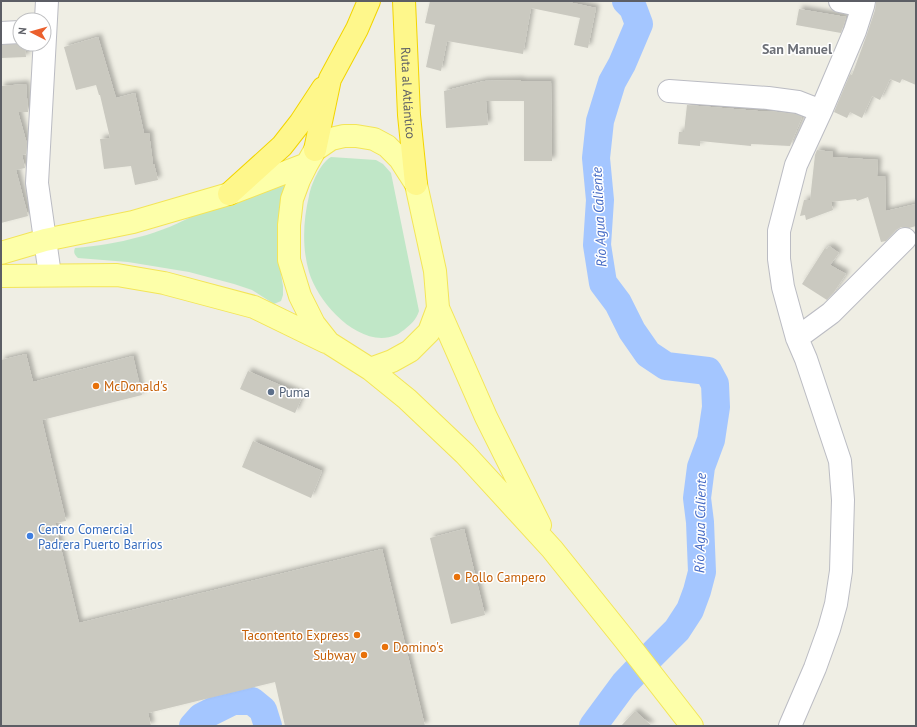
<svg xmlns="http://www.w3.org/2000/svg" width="917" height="727" font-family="'PT Sans',sans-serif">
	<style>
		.green { fill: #c0e7c7 }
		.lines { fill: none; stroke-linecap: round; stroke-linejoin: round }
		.river { stroke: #a4c6ff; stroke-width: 28 }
		.building { fill: #cac9c0; filter: url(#shadow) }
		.minor-casing { stroke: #bbbcc3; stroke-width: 24 }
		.major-casing { stroke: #f3e558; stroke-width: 24 }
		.highway-casing { stroke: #f3d500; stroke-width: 24 }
		.minor { stroke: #fff; stroke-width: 22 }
		.major { stroke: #fdffa9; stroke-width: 22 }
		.highway { stroke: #fef78b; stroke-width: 22 }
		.food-dot { fill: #e8710a; stroke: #fff; stroke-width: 1.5 }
		.service-dot { fill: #5c6f8a; stroke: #fff; stroke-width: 1.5 }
		.shop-dot { fill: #3f7fe0; stroke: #fff; stroke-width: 1.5 }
		.labels { text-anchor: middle; stroke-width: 3; stroke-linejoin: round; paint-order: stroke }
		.street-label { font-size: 13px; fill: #5c5e65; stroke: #fff }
		.food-label { font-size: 13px; fill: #c56008; stroke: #fff; text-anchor: start }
		.service-label { font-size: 13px; fill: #4e5e75; stroke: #fff; text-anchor: start }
		.shop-label { font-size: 13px; fill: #366cbe; stroke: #fff; text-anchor: start }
		.neighbourhood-label { font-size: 14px; font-weight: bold; fill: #6d7077; stroke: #fff }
		.water-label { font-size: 14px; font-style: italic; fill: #446ac5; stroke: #fff }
	</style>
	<defs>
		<filter id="shadow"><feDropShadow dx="3.5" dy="-3.5" stdDeviation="2" flood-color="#0004"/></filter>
	</defs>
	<rect width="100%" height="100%" fill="#efeee4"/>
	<path class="green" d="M331,157L376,160L383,164L391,173L419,311C416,320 411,324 404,330C402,331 399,334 396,335C360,350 318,303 309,272C302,248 303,221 309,196C311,185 320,163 331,157Z
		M288,166L279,236L281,274L283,286V295L281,301L274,304L252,290L234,284L189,272L128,262L78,258C75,255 73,253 75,248C97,246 118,243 139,237C160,232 179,223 199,213C229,199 259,182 288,166Z"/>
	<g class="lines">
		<path class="river" d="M193,726L201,717L233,701H252L263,710L268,726
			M593,726L624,684L643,664L677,630L690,610L697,591L702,572L700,522L697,498L701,467L711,440L716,407L715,384L708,371L666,366L648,354L632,331L618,303L603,283L597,245L600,200L596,158L600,121L612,82L622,64L639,24L633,8L626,1"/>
	</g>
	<path class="building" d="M430,1H564L596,8L588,48L574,45L580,18L531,8L523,54L447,41L441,71L426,67L435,25L425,23Z
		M876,1H916V85L902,79L900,83L890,79L880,100L872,96L862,118L850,112L847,118L834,112L850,74L852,75L866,37L875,10Z
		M799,9L846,17L841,33L796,25Z
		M98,37L116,98L135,93L144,133H149L153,164H154L158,180L135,185L131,166L104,169L100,139L110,138L100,95H99L96,85L76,90L64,47Z
		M25,44L26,57L1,58V45Z
		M521,80V81H551L552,161H524V101H486L488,125L446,128L444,91L484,81Z
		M26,84L28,112H18L27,144L26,154L22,155L25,168L16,170L28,216L1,223V86Z
		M687,105L758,111H769L795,114L802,117L790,146L751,144V146L700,141V146L678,144L679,132H684Z
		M817,150L833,152V157L878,160L877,176H885L886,211L916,204V226L909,228L901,227L896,230L886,241L881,242L868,197L857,201L856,199L831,202L833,210L806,220L805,215L800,216L804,200H810L815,155Z
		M829,246L839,253L830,265L846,274L834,292L827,300L802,284L825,248L827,249Z
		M26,354L33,382L133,356L142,395L42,420L66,521L55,523L79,623L382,549L425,726H285L275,682L148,713L151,726H1V360Z
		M248,371L303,395L295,413L240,389Z
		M253,441L322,471L311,498L242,467Z
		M464,529L485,615L451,624L430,538Z
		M635,711L652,726H621Z"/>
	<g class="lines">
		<g class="minor-casing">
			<path id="minor" d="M47,1L37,183L50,275
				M840,1L863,6
				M1,33L20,32
				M669,91L768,98L798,102L821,111
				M797,338L831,313L905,239
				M790,726L815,668L829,629L836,604L841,571L843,500L840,461L806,359L797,338L783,287L779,259V231L796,165L821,111L855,31L863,6L864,1"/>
		</g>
		<g class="major-casing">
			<path id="major" d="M344,136H356L374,139L387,146L400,159L416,184L435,271L438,308L429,332L410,351L392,361L370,369L329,343L314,324L300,296L289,260V225L292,199L299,180L307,164L315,150L331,139Z
				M1,253L45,240L133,222L229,194L307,164
				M1,276L117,275L164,283L254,307L326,342
				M438,308L486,417L540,525
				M370,369L407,399L465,454L552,549L625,640L692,726"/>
		</g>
		<g class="highway-casing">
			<g id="highway">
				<path id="s1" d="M404,1L409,115L416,184"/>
				<path d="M315,150L330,79L357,29L369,1"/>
				<path d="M229,194L282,146L300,123L323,88"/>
			</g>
		</g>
		<use href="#minor" class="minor"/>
		<use href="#major" class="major"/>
		<use href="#highway" class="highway"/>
	</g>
	<g class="food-dot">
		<circle cx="96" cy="386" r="4"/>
		<circle cx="457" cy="577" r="4"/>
		<circle cx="357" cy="635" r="4"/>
		<circle cx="385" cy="647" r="4"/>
		<circle cx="364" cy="655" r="4"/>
	</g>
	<circle class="service-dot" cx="271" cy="392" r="4"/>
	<circle class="shop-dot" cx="30" cy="536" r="4"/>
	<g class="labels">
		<g class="street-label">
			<text dy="5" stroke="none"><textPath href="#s1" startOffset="92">Ruta al Atlántico</textPath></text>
		</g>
		<g class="food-label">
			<text x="104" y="391">McDonald's</text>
			<text x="465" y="582">Pollo Campero</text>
			<text x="349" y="640" text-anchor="end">Tacontento Express</text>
			<text x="393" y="652">Domino's</text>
			<text x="356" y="660" text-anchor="end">Subway</text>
		</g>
		<g class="service-label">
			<text x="279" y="397">Puma</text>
		</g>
		<g class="shop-label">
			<text x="38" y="534">Centro Comercial<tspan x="38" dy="15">Padrera Puerto Barrios</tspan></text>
		</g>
		<g class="neighbourhood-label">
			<text x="797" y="54">San Manuel</text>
		</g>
		<g class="water-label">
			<text transform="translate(599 217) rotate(-93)" y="5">Río Agua Caliente</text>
			<text transform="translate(700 523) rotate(-89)" y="5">Río Agua Caliente</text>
		</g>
	</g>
	<rect width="917" height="727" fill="none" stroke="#5c5e65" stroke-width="4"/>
	<g transform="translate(32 32) rotate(276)"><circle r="19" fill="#ffffff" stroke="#bebfc1"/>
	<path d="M0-3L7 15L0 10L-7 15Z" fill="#eb602d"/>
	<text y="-6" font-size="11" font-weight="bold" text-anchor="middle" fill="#5c5e65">N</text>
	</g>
</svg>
